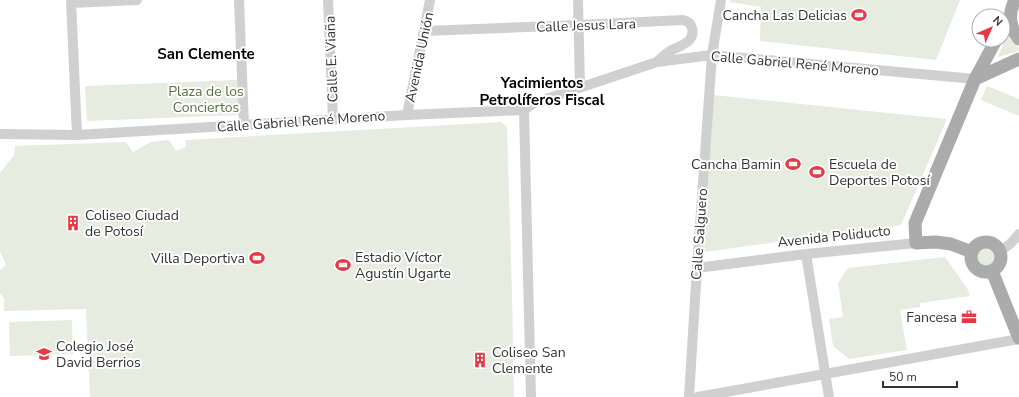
<svg xmlns="http://www.w3.org/2000/svg" width="1019" height="397" font-family="'Nunito Sans',sans-serif">
	<style>
		.green { fill: #e6ecdf }
		.lines { fill: none; stroke-linecap: round; stroke-linejoin: round }
		.minor { stroke: #d0d0d0; stroke-width: 10 }
		.major { stroke: #ababab; stroke-width: 13 }
		.labels { text-anchor: middle; stroke-width: 4; stroke-linejoin: round; paint-order: stroke }
		.poi-label { font-size: 14px; fill: #333; stroke: #fff; text-anchor: start }
		.street-label { font-size: 14px; fill: #333; stroke: #fff }
		.park-label { font-size: 14px; fill: #56703f; stroke: #fff }
		.neighbourhood-label { font-size: 15px; font-weight: bold; fill: #000; stroke: #fff }
	</style>
	<rect width="100%" height="100%" fill="#fff"/>
	<path class="green" d="M730,0H960L936,60L760,41L761,7L730,2Z
		M1007,33L1010,39L1019,48V51L998,57Z
		M237,80L239,115L87,121L85,86Z
		M987,86L1019,99V116L981,100Z
		M713,95L947,119L901,225L704,252Z
		M501,122L507,127L512,293L514,397H90L86,309L4,311V298L0,294V270L6,265L0,251V173L14,155L15,146L126,142L133,152L151,142L169,140L176,151L186,147V140Z
		M977 257a9 9 0 1 1 18 0a9 9 0 1 1-18 0Z
		M945,257L967,288L970,296L920,303V307L900,310L907,350L849,359L833,346L829,319L843,317L838,283L848,268Z
		M72,320L73,354L10,356L9,322Z"/>
	<g class="lines">
		<path class="minor" d="M71,0L77,135
			M239,0L244,125
			M328,0L333,119
			M578,0L580,87
			M72,3L137,0
			M424,31L579,25L683,20C687,21 691,23 692,28C696,42 679,46 670,51C665,54 661,58 657,62
			M524,110L531,397
			M407,115L430,0
			M0,134L77,135L407,115L524,110L534,103L657,62L712,55L975,79
			M1000,251L1010,244L1019,234
			M806,254L829,397
			M697,268L806,254L916,243
			M689,397L697,268L712,55L721,0
			M698,397L1019,339"/>
		<path class="major" d="M1015,0C1008,14 1009,27 1019,39
			M975,79L1019,59
			M971 257a15 15 0 1 1 30 0a15 15 0 1 1-30 0Z
			M972,252L951,244L936,242L916,243L915,223L975,79L996,40
			M992,271L1019,338"/>
	</g>
	<defs>
		<g id="stadium-bare" transform="scale(1.2)"><path d="M0-5a6.5 5 0 1 0 0 10a6.5 5 0 1 0 0-10ZM-3.5-1.8h7v3.6h-7Z" fill="#e63946" stroke="#fff" stroke-width="2.5" paint-order="stroke"/></g>
		<g id="building-bare" transform="scale(1.2)"><path d="M-4-6H4V6H1V3H-1V6H-4ZM-2.5-4.3h1.7v1.8h-1.7ZM.8-4.3h1.7v1.8H.8ZM-2.5-1h1.7V.8h-1.7ZM.8-1h1.7V.8H.8Z" fill="#e63946" stroke="#fff" stroke-width="2.5" paint-order="stroke"/></g>
		<g id="office-bare" transform="scale(1.2)"><path d="M-6-3h4V-5.5h4V-3h4V5H-6ZM-1-4.5V-3h2v-1.5ZM-6 0V1H6V0Z" fill="#e63946" stroke="#fff" stroke-width="2.5" paint-order="stroke"/></g>
		<g id="school-bare" transform="scale(1.2)"><path d="M0-5L7-2L0 1L-7-2ZM-4 1L0 2.5L4 1V4Q0 6-4 4Z" fill="#e63946" stroke="#fff" stroke-width="2.5" paint-order="stroke"/></g>
	</defs>
	<g fill-rule="evenodd">
		<use href="#stadium-bare" x="859" y="15"/>
		<use href="#stadium-bare" x="793" y="164"/>
		<use href="#stadium-bare" x="817" y="172"/>
		<use href="#building-bare" x="73" y="223"/>
		<use href="#stadium-bare" x="257" y="258"/>
		<use href="#stadium-bare" x="343" y="265"/>
		<use href="#office-bare" x="969" y="317"/>
		<use href="#school-bare" x="44" y="354"/>
		<use href="#building-bare" x="480" y="360"/>
	</g>
	<g class="labels">
		<g class="poi-label">
			<text x="847" y="20" text-anchor="end">Cancha Las Delicias</text>
			<text x="781" y="169" text-anchor="end">Cancha Bamin</text>
			<text x="829" y="169">Escuela de<tspan x="829" dy="16">Deportes Potosí</tspan></text>
			<text x="85" y="220">Coliseo Ciudad<tspan x="85" dy="16">de Potosí</tspan></text>
			<text x="355" y="262">Estadio Víctor<tspan x="355" dy="16">Agustín Ugarte</tspan></text>
			<text x="245" y="263" text-anchor="end">Villa Deportiva</text>
			<text x="957" y="322" text-anchor="end">Fancesa</text>
			<text x="56" y="351">Colegio José<tspan x="56" dy="16">David Berrios</tspan></text>
			<text x="492" y="357">Coliseo San<tspan x="492" dy="16">Clemente</tspan></text>
		</g>
		<g class="street-label">
			<text transform="translate(586 25) rotate(-2)" y="5">Calle Jesus Lara</text>
			<text transform="translate(419 57) rotate(-78)" y="5">Avenida Unión</text>
			<text transform="translate(331 59) rotate(-92)" y="5">Calle E. Viaña</text>
			<text transform="translate(795 63) rotate(5)" y="5">Calle Gabriel René Moreno</text>
			<text transform="translate(301 121) rotate(-4)" y="5">Calle Gabriel René Moreno</text>
			<text transform="translate(699 234) rotate(-86)" y="5">Calle Salguero</text>
			<text transform="translate(834 236) rotate(-6)" y="5">Avenida Poliducto</text>
		</g>
		<g class="park-label">
			<text x="206" y="96">Plaza de los<tspan x="206" dy="16">Conciertos</tspan></text>
		</g>
		<g class="neighbourhood-label">
			<text x="206" y="59">San Clemente</text>
			<text x="542" y="88">Yacimientos<tspan x="542" dy="17">Petrolíferos Fiscal</tspan></text>
		</g>
	</g>
	<g transform="translate(991 28) rotate(45)"><circle r="19" fill="#ffffff" stroke="#adadad"/>
	<path d="M0-3L7 15L0 10L-7 15Z" fill="#e63946"/>
	<text y="-6" font-size="11" font-weight="bold" text-anchor="middle" fill="#333333">N</text>
	</g>
	<path d="M883 381v6h74v-6" fill="none" stroke="#333333" stroke-width="2"/>
	<text x="889" y="381" font-size="12" fill="#333333" stroke="#ffffff" stroke-width="3" paint-order="stroke">50 m</text>
</svg>
